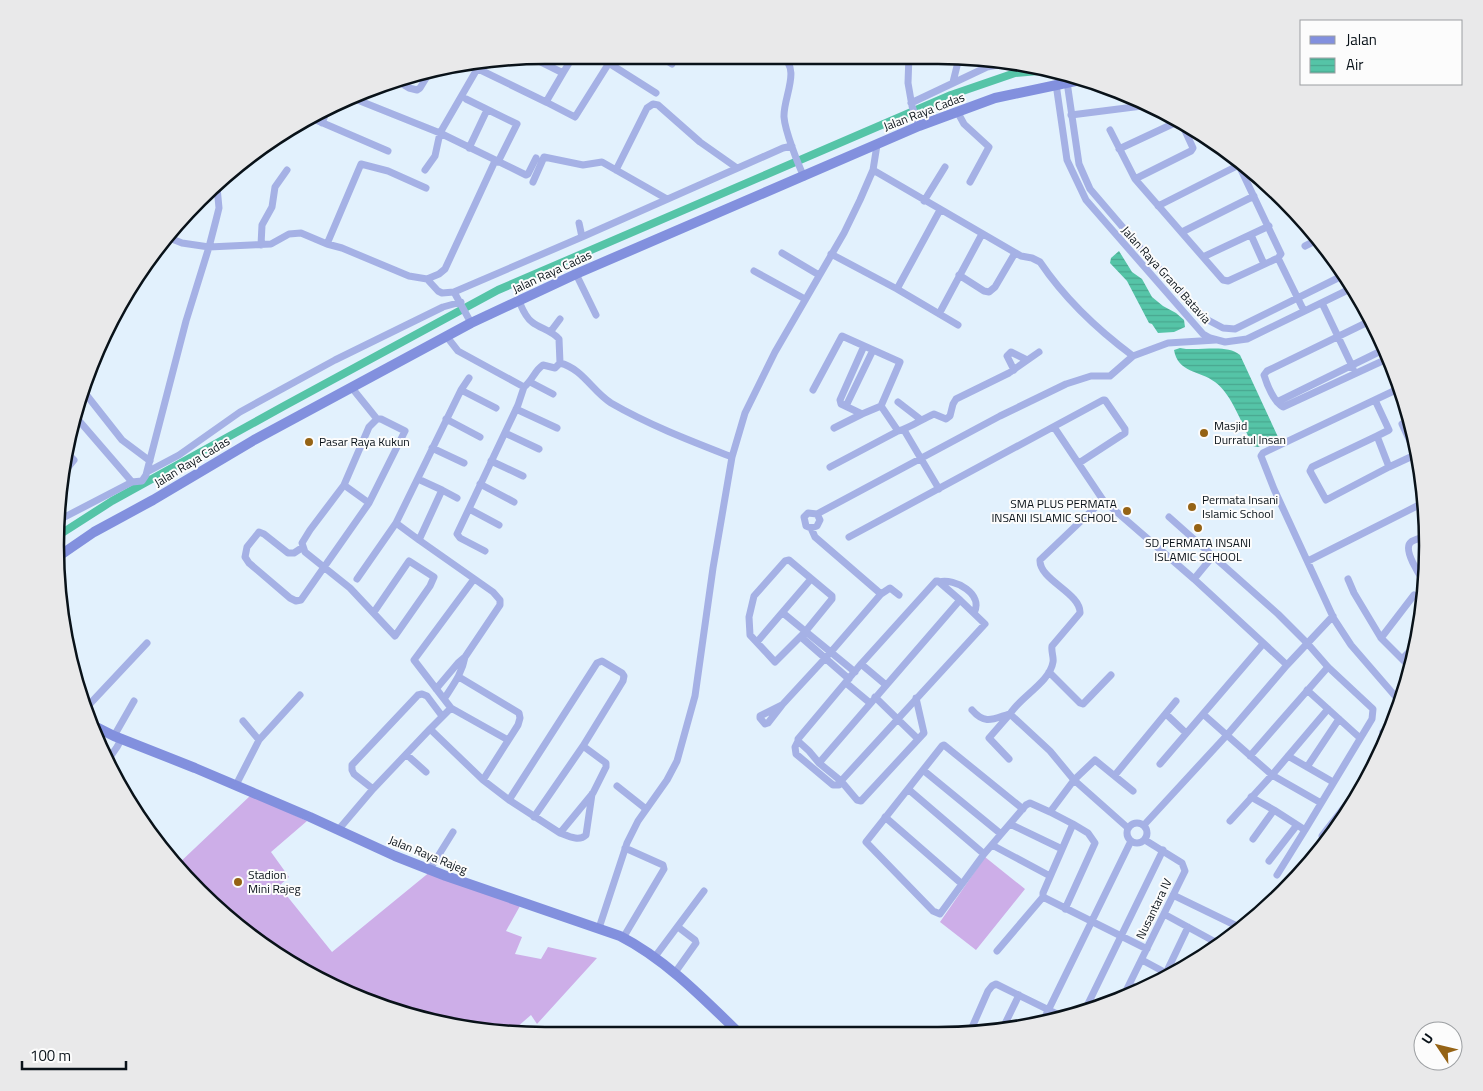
<svg xmlns="http://www.w3.org/2000/svg" width="1483" height="1091" font-family="'Titillium Web',sans-serif">
	<style>
		.grass { fill: #cdaee8 }
		.water { fill: url(#water-rules) }
		.lines { fill: none; stroke-linecap: round; stroke-linejoin: round }
		.canal { stroke: #55c4a7; stroke-width: 8 }
		.street { stroke: #a5b1e5; stroke-width: 7 }
		.secondary { stroke: #8290de; stroke-width: 10 }
		.poi-dot { fill: #956315; stroke: #fcfcfc; stroke-width: 2 }
		.labels { text-anchor: middle; stroke-width: 4; stroke-linejoin: round; paint-order: stroke }
		.street-label { font-size: 12px; fill: #091219; stroke: #fcfcfc }
		.poi-label { font-size: 12px; fill: #091219; stroke: #fcfcfc; text-anchor: start }
		.rim { fill: none; stroke: #091219; stroke-width: 2.5 }
	</style>
	<defs>
		<pattern id="water-rules" width="6" height="5" patternUnits="userSpaceOnUse" patternTransform="scale(1.25)"><rect width="6" height="5" fill="#55c4a7"/><path d="M0 2.5h6" fill="none" stroke="#49a78f"/></pattern>
	</defs>
	<rect width="100%" height="100%" fill="#e2f1fd"/>
	<path class="grass" d="M251,795L307,821L271,852L289,877L279,886L332,952L431,871L520,906L506,931L522,937L515,954L541,959L548,947L597,958L537,1024L531,1015L509,1034L418,1019L328,985L222,914L176,866Z
		M985,857L1025,889L976,950L940,922Z"/>
	<path class="water" d="M1119,251L1132,272L1142,279L1152,297L1163,306L1176,313L1184,320L1185,327L1174,332L1158,333L1152,324L1149,323L1127,281L1110,263L1111,258Z
		M1180,348C1198,352 1226,343 1240,355L1278,437L1258,447L1253,446C1243,427 1232,394 1215,382C1199,370 1178,373 1174,350Z"/>
	<g class="lines">
		<path class="canal" d="M59,535L112,501L284,406L498,290L951,95L1015,73L1050,70"/>
		<path class="street" d="M596,55L656,93
			M658,55L672,64
			M781,55C802,69 783,97 784,117C785,131 798,164 804,177
			M909,55L908,83L912,106L919,126
			M531,57L563,73L546,102L575,117L614,55
			M470,65L546,102
			M563,73L574,55
			M396,80L409,88L417,90L420,88L431,70
			M953,82L959,58
			M1067,82L1079,164L1090,189L1150,259L1206,319L1223,328L1235,329L1344,275
			M1056,84L1067,160L1086,200L1203,334L1210,338L1225,342L1247,339L1352,288
			M350,97L440,133L480,64
			M466,99L517,124L498,162
			M911,103L987,67L1003,64
			M958,113L964,124L989,147L970,182
			M1071,115L1150,105
			M309,117L388,151
			M322,123L329,105
			M1110,130L1135,179L1223,280L1228,281L1278,258L1281,254L1235,157
			M469,148L487,110
			M1119,149L1179,121
			M425,170L435,156L440,133L526,175L528,174L536,158
			M616,170L647,108L653,104L658,105L700,142L737,168
			M873,170L1021,256L1032,258L1040,262C1065,299 1098,330 1133,356
			M1135,179L1191,151L1193,148L1181,122
			M533,182L544,157L583,165L602,162L667,199
			M924,201L945,167
			M1158,206L1239,165
			M1304,223L1313,241
			M1182,232L1254,196
			M1251,235L1264,264
			M167,237L182,243L209,247L271,244L289,234L301,233L327,244L342,248L409,276L427,279L438,291L442,293L454,292L582,237L579,223
			M582,237L783,148L792,146
			M327,244L361,164L388,171L426,188
			M261,245L262,225L272,207L275,187L287,170
			M1305,246L1319,239
			M782,253L819,275
			M831,254L897,289L958,325
			M1203,257L1269,226
			M1278,258L1304,311
			M754,271L805,299
			M576,274L596,315
			M959,275L984,291L989,292L995,287L1015,253
			M427,279L439,274L445,269L495,161
			M897,289L940,210
			M454,292L470,321
			M519,301C522,308 525,317 532,322C541,329 551,330 559,339L560,363C583,369 592,391 611,403C649,425 691,441 732,457
			M1322,303L1353,368
			M939,314L982,234
			M1372,320L1267,371L1264,375C1267,385 1274,402 1283,407L1389,358
			M551,331L560,319
			M449,334L447,337L458,351L524,387L518,405L457,534L460,538L485,551
			M1014,370L1007,356L1011,352L1027,360
			M530,382L553,394
			M524,387C532,381 535,370 543,365L555,368L560,363
			M81,388L122,440L150,461
			M352,388L377,419
			M1400,388L1263,453L1261,456L1274,489L1334,619L1351,645L1402,704
			M461,390L469,378
			M813,390L842,336L900,362L881,406L862,414L834,428
			M1375,400L1389,430L1377,436L1389,467L1417,454
			M898,402L920,419
			M1277,402L1385,349
			M846,406L873,350
			M881,406L898,431
			M516,409L557,428
			M862,414L841,404L840,400L864,346
			M75,416L132,482
			M446,419L480,437
			M1411,420L1402,424L1416,454
			M1054,427L1103,500L1040,560C1039,580 1081,593 1080,613L1052,646C1051,652 1054,657 1053,662C1050,682 1020,697 1010,714L1050,751L1074,780L1128,828
			M904,430L939,489
			M505,433L539,449
			M1377,436L1312,467L1310,471L1326,500L1389,467
			M432,448L464,463
			M491,461L523,476
			M830,467L898,431C910,428 922,419 934,414L946,419L950,416L953,404L956,399L1009,373L1039,352
			M147,472L179,455L240,412L335,360L443,307L461,302
			M60,477L74,460L66,452
			M418,479L442,490L419,540L493,592L500,600V605L465,657L458,663L436,689
			M480,484L514,502
			M442,490L457,498
			M1103,500L1194,579L1287,665
			M369,503L344,485L310,530L302,543L305,552L350,588L395,636L430,586L434,577L409,561L374,612
			M469,509L499,525
			M817,514L820,520L817,526L811,528L806,526L804,517L808,513L817,514L1000,416L1066,384L1091,376H1110L1133,356L1168,343L1216,340
			M1169,517L1278,614L1307,643L1328,667L1373,709L1372,719L1305,830L1274,810L1251,797
			M59,520L132,482L142,481L146,475L186,321L209,247L216,220L219,208L217,187
			M396,523L419,540
			M811,528L815,537L881,594
			M849,537L1103,400H1105L1125,429V433L1079,463
			M303,547L294,553H288L264,534L259,532L247,547L245,557L249,563L290,598L296,601L301,600L369,503L405,431L381,419H377L369,427L344,485
			M789,560L832,596V599L805,632L775,662L750,635L749,617L754,596L785,561Z
			M1308,561L1425,502
			M357,579L396,523L461,390L496,408
			M1194,579L1213,556
			M1348,579L1354,593L1381,638L1410,667
			M936,581H938L960,600L819,763L809,751L798,741V739L861,664Z
			M939,582C955,578 984,594 974,613
			M1425,583C1420,576 1402,549 1411,542C1414,539 1422,538 1426,536
			M783,613L855,672
			M801,637L849,679
			M1381,638L1414,595
			M757,642L811,579
			M1402,659L1415,646
			M861,664L886,685
			M1049,672L1080,703L1083,704L1111,675
			M459,677L519,713L520,718L518,725L483,780
			M846,683L870,703
			M1307,690L1360,738
			M875,697L918,739
			M444,699L414,660L474,579
			M782,705L760,716V718L765,724L768,723L782,705L830,653L881,594L890,588L899,595
			M86,708L147,643
			M451,708L508,740
			M972,710C985,725 993,719 1009,714
			M1166,714L1186,733
			M1203,714L1272,775L1321,803
			M243,721L259,740
			M430,729L451,708L444,699C453,685 462,674 465,657
			M1383,732L1387,737
			M114,736L134,701
			M798,741L795,747L796,754L833,785H839L842,782
			M407,755L426,772
			M1250,756L1328,667
			M1288,756L1333,782
			M1009,759L989,738L1010,714
			M108,760L117,747L122,738
			M819,763L841,781L857,800L861,801L924,733L916,698
			M1160,764L1263,644
			M1307,767L1339,719
			M923,770L1001,834
			M1115,775L1176,701
			M841,781L985,624L960,600
			M236,785L259,740L300,695
			M617,786L646,809
			M373,789L354,774L352,770V765L418,695L422,694L427,696L442,716
			M908,789L984,854
			M1133,791L1095,760L1074,780L1050,812L1073,824L1043,893V897L1147,949
			M509,800L597,663L602,661L622,673L624,676L623,681L583,746L534,817
			M1023,809L944,745L942,746L866,842L933,911L940,914L984,854L1026,805L1030,803L1050,812
			M885,817L962,884
			M1230,821L1272,775L1328,709
			M1127 833a10 10 0 1 1 20 0a10 10 0 1 1-20 0Z
			M1010,824L1062,849
			M1144,825L1227,735L1287,665L1333,616
			M339,829L373,789L430,729L483,780L509,800L560,833L593,793L606,767V763L583,746
			M560,833C568,836 579,842 586,835L592,794
			M1253,839L1274,810
			M1325,843L1322,836L1370,774
			M992,845L1050,876
			M1269,861L1297,825
			M430,869L453,832
			M1277,875L1305,830
			M1173,895L1241,928V930
			M1065,909L1095,843L1088,833L1073,824
			M1164,914L1219,944
			M599,928L627,843L638,821L667,780L677,761L695,696L713,568L732,457L745,413L775,352L844,233L860,200L873,170L877,145
			M623,938L664,869L663,865L625,848
			M1209,950L1214,941
			M997,951L1043,897
			M654,958L704,891
			M1142,960L1168,974
			M1166,973L1188,927
			M674,974L696,943L695,940L678,927
			M1130,985L1140,990
			M1122,999L1185,871L1182,863L1145,840
			M1085,1010L1163,850
			M1043,1021L1131,841
			M970,1032L988,991L992,986L996,984L1061,1016
			M1001,1032L1019,995"/>
		<path class="secondary" d="M59,556L94,532L153,500L254,440L471,323L576,274L919,126L995,98L1085,79
			M90,724L114,736L195,768L310,817L395,856L446,876L620,936C665,959 703,998 739,1033"/>
	</g>
	<g class="poi-dot">
		<circle cx="1204" cy="433" r="5"/>
		<circle cx="309" cy="442" r="5"/>
		<circle cx="1192" cy="507" r="5"/>
		<circle cx="1127" cy="511" r="5"/>
		<circle cx="1198" cy="528" r="5"/>
		<circle cx="238" cy="882" r="5"/>
	</g>
	<g class="labels">
		<g class="street-label">
			<text transform="translate(924 112) rotate(-21)" y="4">Jalan Raya Cadas</text>
			<text transform="translate(552 272) rotate(-25)" y="4">Jalan Raya Cadas</text>
			<text transform="translate(1166 275) rotate(48)" y="4">Jalan Raya Grand Batavia</text>
			<text transform="translate(192 462) rotate(-31)" y="4">Jalan Raya Cadas</text>
			<text transform="translate(428 855) rotate(22)" y="4">Jalan Raya Rajeg</text>
			<text transform="translate(1154 909) rotate(-64)" y="4">Nusantara IV</text>
		</g>
		<g class="poi-label">
			<text x="1214" y="430">Masjid<tspan x="1214" dy="14">Durratul Insan</tspan></text>
			<text x="319" y="446">Pasar Raya Kukun</text>
			<text x="1202" y="504">Permata Insani<tspan x="1202" dy="14">Islamic School</tspan></text>
			<text x="1117" y="508" text-anchor="end">SMA PLUS PERMATA<tspan x="1117" dy="14">INSANI ISLAMIC SCHOOL</tspan></text>
			<text x="1198" y="547" text-anchor="middle">SD PERMATA INSANI<tspan x="1198" dy="14">ISLAMIC SCHOOL</tspan></text>
			<text x="248" y="879">Stadion<tspan x="248" dy="14">Mini Rajeg</tspan></text>
		</g>
	</g>
	<path d="M0 0H1483V1091H0ZM545 64H938A481 481 0 0 1 1419 545V546A481 481 0 0 1 938 1027H545A481 481 0 0 1 64 546V545A481 481 0 0 1 545 64Z" fill="#e9e9ea" fill-rule="evenodd"/>
	<path class="rim" d="M545 64H938A481 481 0 0 1 1419 545V546A481 481 0 0 1 938 1027H545A481 481 0 0 1 64 546V545A481 481 0 0 1 545 64Z"/>
	<rect x="1300" y="20" width="162" height="65" fill="#fcfcfc" stroke="#9b9ea1"/>
	<rect x="1310" y="36" width="25" height="8" fill="#8290de" stroke="#9b9ea1"/>
	<text x="1346" y="45" font-size="15" fill="#091219">Jalan</text>
	<rect x="1310" y="58" width="25" height="15" fill="url(#water-rules)" stroke="#9b9ea1"/>
	<text x="1346" y="70" font-size="15" fill="#091219">Air</text>
	<g transform="translate(1438 1046) rotate(305)"><circle r="24" fill="#fcfcfc" stroke="#9b9ea1"/>
	<path d="M0-4L9 19L0 12L-9 19Z" fill="#956315"/>
	<text y="-8" font-size="14" font-weight="bold" text-anchor="middle" fill="#091219">U</text>
	</g>
	<path d="M22 1061v8h104v-8" fill="none" stroke="#091219" stroke-width="2.5"/>
	<text x="30" y="1061" font-size="15" fill="#091219" stroke="#fcfcfc" stroke-width="4" paint-order="stroke">100 m</text>
</svg>
